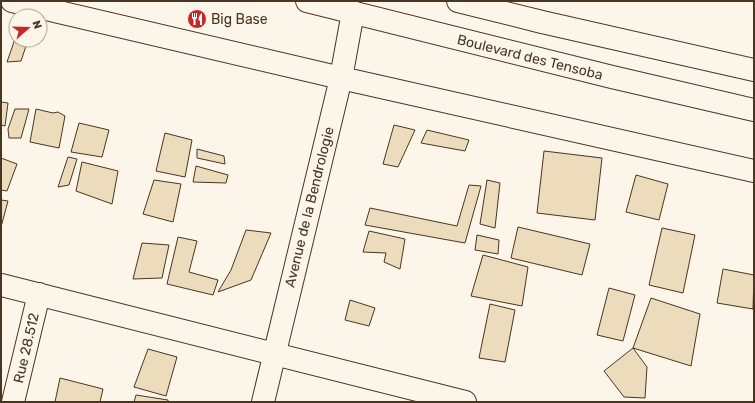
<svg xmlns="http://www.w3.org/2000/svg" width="755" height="403" font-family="Rubik,sans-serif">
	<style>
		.building { fill: #ecdcbc; stroke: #4a3520 }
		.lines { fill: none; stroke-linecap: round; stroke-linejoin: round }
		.minor-casing { stroke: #4a3520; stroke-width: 24 }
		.major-casing { stroke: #4a3520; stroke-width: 24 }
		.minor { stroke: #fbf6e9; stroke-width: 22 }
		.major { stroke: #fbf6e9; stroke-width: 22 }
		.labels { text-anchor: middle; stroke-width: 3; stroke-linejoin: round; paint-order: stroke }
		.poi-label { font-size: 14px; fill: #4a3520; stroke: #fbf6e9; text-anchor: start }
		.street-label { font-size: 14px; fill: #4a3520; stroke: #fbf6e9 }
	</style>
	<rect width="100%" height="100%" fill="#fbf6e9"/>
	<path class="building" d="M16,36V40H28L21,61L7,62Z
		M1,102L8,103L5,126L1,125Z
		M15,109H29L21,138H9L8,129Z
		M36,109L53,113L58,112L65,116L59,148L30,142Z
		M79,123L109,130L102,157L71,152Z
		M394,125L415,130L398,167L383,164Z
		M427,130L469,140L465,151L421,143Z
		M165,133L192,140L185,177L156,171Z
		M197,149L224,156L225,164L197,158Z
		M544,151L602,158L595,220L537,213Z
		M68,157L77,159L69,185L58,187Z
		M1,158L17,164L7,191L1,190Z
		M82,162L118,171L112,204L76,191Z
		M196,166L228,175L226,183L193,182Z
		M636,175L668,184L659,220L626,212Z
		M154,180L181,184L173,222L143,214Z
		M487,180L500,183L495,228L480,224Z
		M469,185L481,186L465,243L365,225L370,208L457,226Z
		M1,200L8,201L1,227Z
		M518,227L590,244L582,275L511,258Z
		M662,228L695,235L683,293L649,285Z
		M246,230L271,233L251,280L218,292L231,270Z
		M369,231L405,239L400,269L384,262L386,253L363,252Z
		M477,235L499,240L498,254L475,250Z
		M178,237L197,241L189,272L218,280L213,295L167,284Z
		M142,243L169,245L162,278L133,279Z
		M483,255L528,267L522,306L471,296Z
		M723,269L754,275L753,309L717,303Z
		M609,288L635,295L623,341L597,335Z
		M651,298L700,314L691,366L633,348Z
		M350,300L375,308L369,326L345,320Z
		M490,304L515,310L505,362L479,358Z
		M633,348L647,367L645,398L624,397L604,371Z
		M148,349L177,357L166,396L134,387Z
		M60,378L103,389L100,402H55Z
		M136,395L168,400V402H134Z"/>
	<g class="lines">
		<g class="minor-casing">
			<path id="minor" d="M12,1L341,78L754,171
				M1,285L465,402
				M13,402L39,294
				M263,402L341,78L353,12"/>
		</g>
		<g class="major-casing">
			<path id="major" d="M307,1L612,77L754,110
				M458,1L542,22L754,70"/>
		</g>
		<use href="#minor" class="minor"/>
		<use href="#major" class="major"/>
	</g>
	<defs>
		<g id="restaurant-disc" transform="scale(1)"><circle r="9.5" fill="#c62828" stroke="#fbf6e9"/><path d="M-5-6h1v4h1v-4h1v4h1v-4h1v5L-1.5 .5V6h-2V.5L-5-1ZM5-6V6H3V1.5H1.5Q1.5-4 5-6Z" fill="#fff"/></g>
	</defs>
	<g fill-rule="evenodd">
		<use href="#restaurant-disc" x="197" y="19"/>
	</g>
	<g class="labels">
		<g class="poi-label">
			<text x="211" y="24">Big Base</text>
		</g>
		<g class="street-label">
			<text transform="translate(530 57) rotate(14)" y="5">Boulevard des Tensoba</text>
			<text transform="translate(309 207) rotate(-76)" y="5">Avenue de la Bendrologie</text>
			<text transform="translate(26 348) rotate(-77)" y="5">Rue 28.512</text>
		</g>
	</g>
	<rect width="755" height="403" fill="none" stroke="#4a3520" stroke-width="4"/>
	<g transform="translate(28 28) rotate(70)"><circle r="19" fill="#fbf6e9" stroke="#b4a999"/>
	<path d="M0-3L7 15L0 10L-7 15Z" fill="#c62828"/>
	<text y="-6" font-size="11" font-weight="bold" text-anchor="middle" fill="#4a3520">N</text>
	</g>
</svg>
